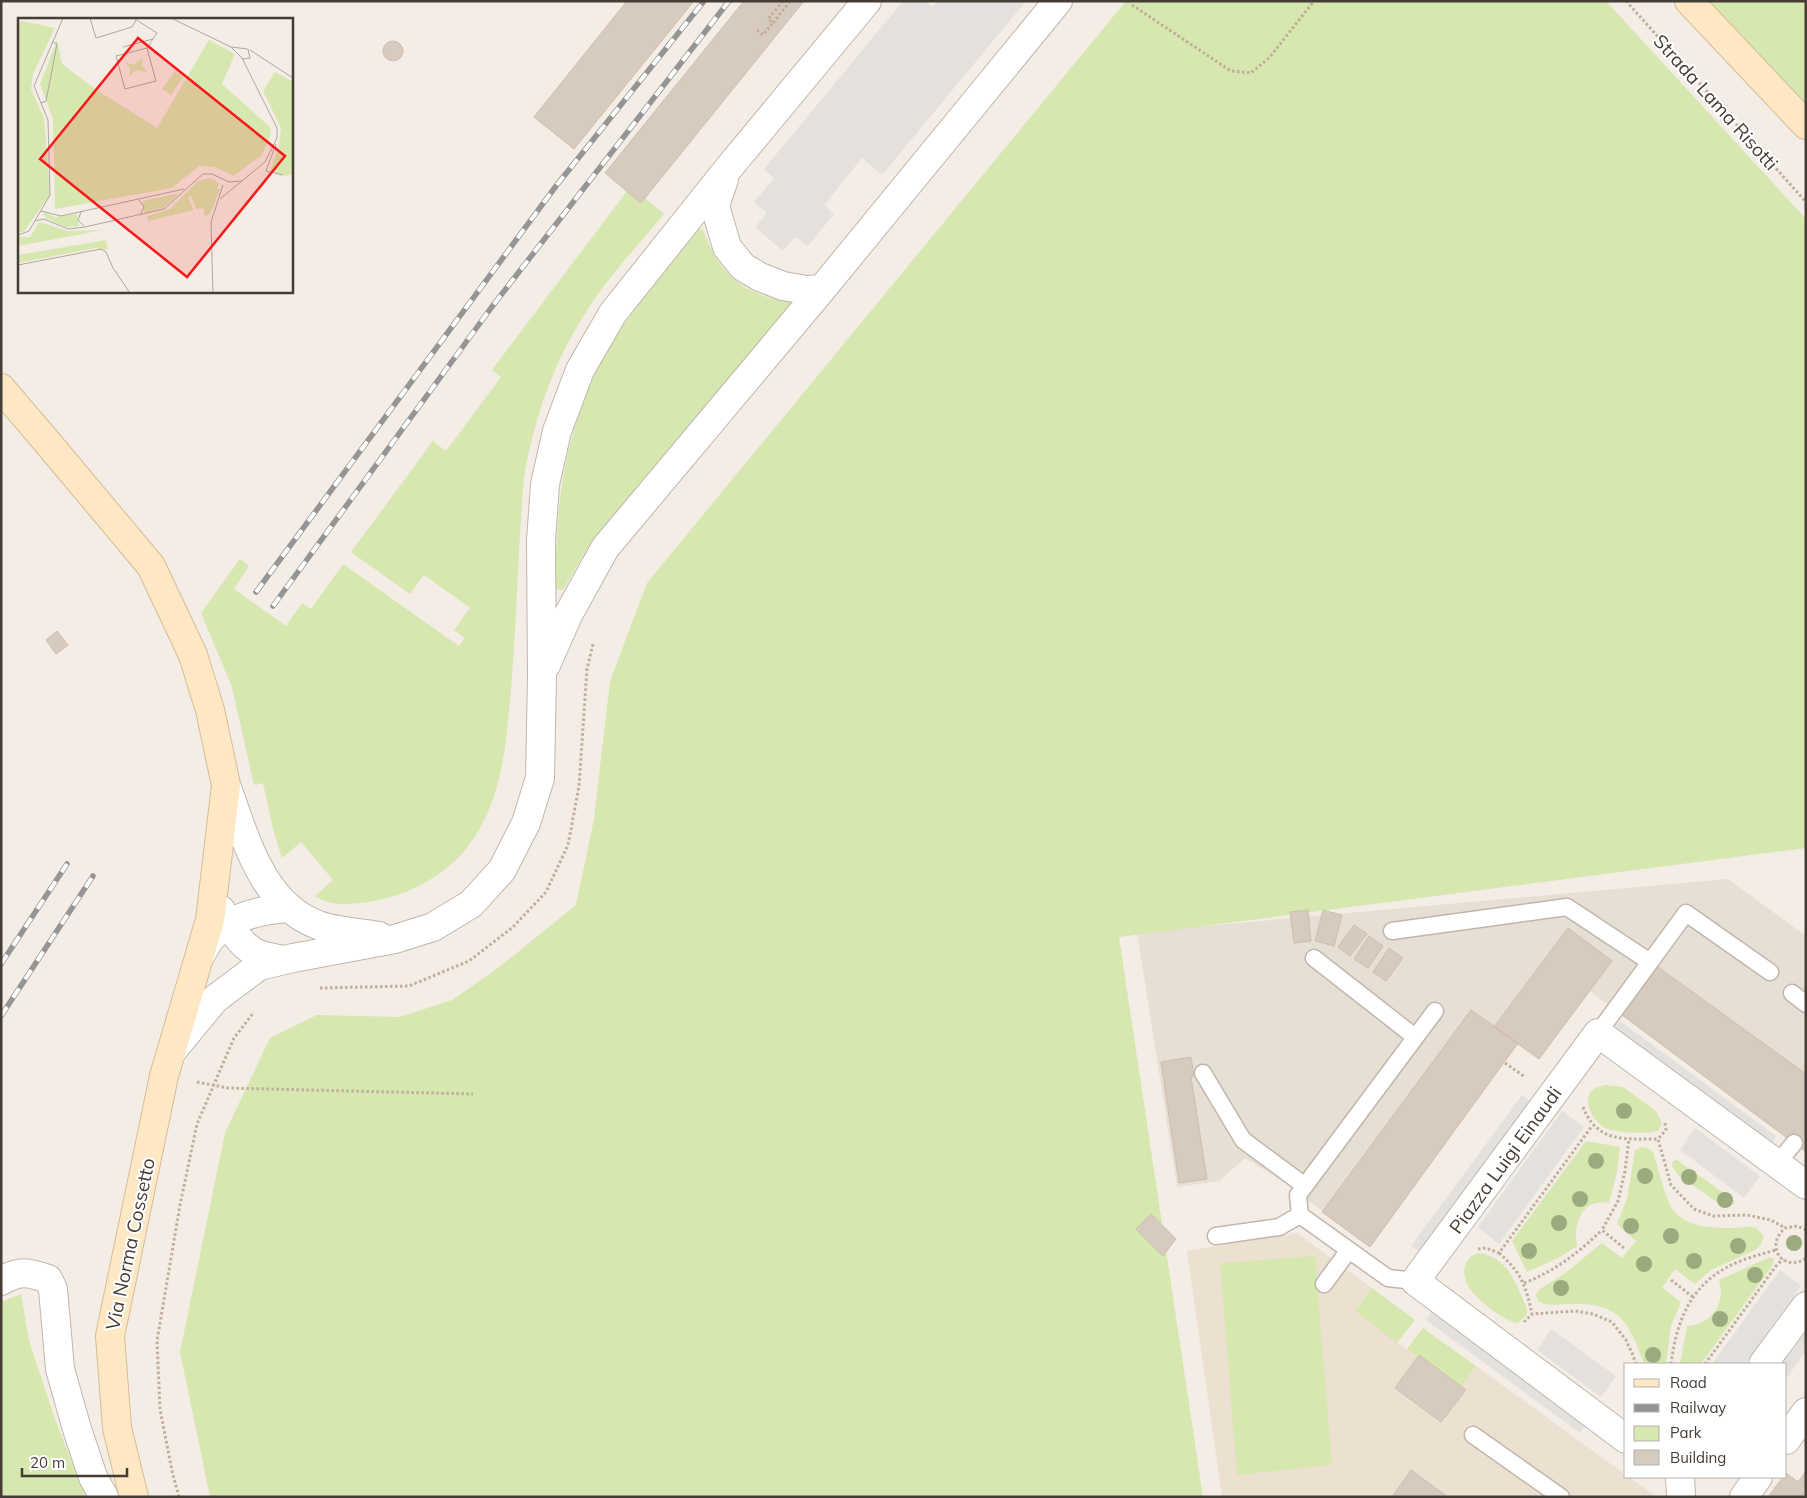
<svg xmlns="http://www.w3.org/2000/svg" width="1807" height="1498" font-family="Mulish,sans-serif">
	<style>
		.residential { fill: #e7ded4 }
		.education { fill: #ece0d0 }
		.green { fill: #d6e7af }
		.parking { fill: #e4e0de }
		.building { fill: #d7cabe; stroke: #cfbeaf }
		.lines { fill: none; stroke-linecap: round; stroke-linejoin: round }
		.lane-casing { stroke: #c1b6ab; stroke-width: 19 }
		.street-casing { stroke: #c1b6ab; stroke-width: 30 }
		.secondary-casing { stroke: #d6bc98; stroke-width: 30 }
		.path { stroke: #c0ad9a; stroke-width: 3; stroke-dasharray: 2.5 2.5; stroke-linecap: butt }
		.lane { stroke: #fff; stroke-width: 16 }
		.street { stroke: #fff; stroke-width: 28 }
		.secondary { stroke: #fee8c4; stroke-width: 28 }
		.rail-casing { stroke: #959595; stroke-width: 5.5 }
		.rail { stroke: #fff; stroke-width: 4; stroke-dasharray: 11; stroke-linecap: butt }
		.secondary-bridge-casing { stroke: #d6bc98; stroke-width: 30; stroke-linecap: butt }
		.secondary-bridge { stroke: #fee8c4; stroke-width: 28 }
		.tree { fill: #9aac7e }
		.labels { text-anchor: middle; stroke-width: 4; stroke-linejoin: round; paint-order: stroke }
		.street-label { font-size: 19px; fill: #453d35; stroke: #fff }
		.inset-road { fill: none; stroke: #ada79f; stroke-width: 1 }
		.view { fill: #f81817; fill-opacity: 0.15; stroke: #f81817; stroke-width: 2.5 }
		.inset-edge { fill: none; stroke: #453d35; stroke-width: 2.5 }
	</style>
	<rect width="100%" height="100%" fill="#f3ede6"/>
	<path class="residential" d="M1728,879L1806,936V1152L1590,991L1539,1059L1518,1044L1370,1247L1284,1182L1245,1158L1219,1181L1177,1187L1137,932Z"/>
	<path class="education" d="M1297,1233L1372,1288L1355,1311L1417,1357L1395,1388L1441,1422L1466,1391L1461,1387L1476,1366L1626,1475V1477H1629L1656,1497H1222L1187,1251Z"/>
	<path class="green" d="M1126,1H1606L1806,219V848L1119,937L1203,1497H210L180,1352L225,1133L270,1038L317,1015L400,1017L452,1000L498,968L576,905L594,819L610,681L647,583Z
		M1694,1H1806V115Z
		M627,191L641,202L645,198L664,214C642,241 616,268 596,297C556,355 537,407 524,477C518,547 517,618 511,689C507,730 505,773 488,812C471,852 443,877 403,893C385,900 348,908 328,902C324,901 319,898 315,896L333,880L301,842L282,858L273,829L263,783L254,785L232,687L201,613L240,559L249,566L234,589L286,626L302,603L311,609L343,564L459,646L465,638L454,630L470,608L424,575L410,594L351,552L433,441L446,451L501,377L492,370Z
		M699,229L703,230C719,273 743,296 791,302L792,305L587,549L563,590L554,588C557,548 557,506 565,467C571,436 581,402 595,374C621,321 661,274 699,229Z
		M1605,1085L1623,1087L1656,1111L1662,1123L1659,1130C1651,1135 1615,1133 1605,1128C1593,1121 1580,1099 1594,1089C1597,1087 1602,1086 1605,1085Z
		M1586,1141L1620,1147L1617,1172L1609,1203C1582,1198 1573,1223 1577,1246L1560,1257L1527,1272L1512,1241Z
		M1642,1147L1647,1148L1653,1152C1658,1167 1665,1199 1673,1210C1687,1228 1714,1228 1734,1228C1740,1228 1747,1226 1753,1227C1758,1228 1761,1233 1764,1237L1761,1244L1757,1249L1711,1270L1695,1284L1675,1269L1662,1288L1681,1302L1671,1326L1666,1364H1644C1629,1321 1618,1301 1568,1304C1556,1304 1547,1307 1538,1301L1536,1294L1540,1289L1564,1274L1602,1243L1622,1258L1636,1241L1617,1224L1627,1199L1635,1150Z
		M1677,1160L1734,1200V1204L1724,1207L1678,1175L1672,1166L1673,1161Z
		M1479,1253C1509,1258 1516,1284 1527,1309V1315L1518,1323C1505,1322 1479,1301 1471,1290C1461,1278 1461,1257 1479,1253Z
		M1315,1256L1332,1465L1237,1475L1220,1263Z
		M1770,1257L1774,1259L1772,1266L1701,1364H1680L1687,1326C1712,1325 1726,1303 1719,1280Z
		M1372,1288L1415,1320L1397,1343L1355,1311Z
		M21,1294L29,1341L56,1422L86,1497H1V1302Z
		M1423,1328L1476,1366L1461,1387L1419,1355L1417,1357L1407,1349Z"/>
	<path class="parking" d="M903,1H925L932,7L938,1H1026L882,175L862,158L824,205L834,214L808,246L795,237L783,251L755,227L767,213L754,202L774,178L764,169Z
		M1620,1021L1776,1136L1770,1145L1614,1029Z
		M1522,1095L1531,1102L1420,1252L1411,1246Z
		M1562,1111L1584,1127L1499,1244L1478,1227Z
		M1695,1128L1760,1176L1744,1198L1680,1150Z
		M1780,1270L1801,1286L1745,1364H1712Z
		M1432,1311L1586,1424L1580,1433L1426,1320Z
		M1551,1329L1616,1376L1601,1397L1537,1350Z
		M1806,1332V1351L1786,1379V1364H1782Z"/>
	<path class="building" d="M627,1H694L574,149L534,117Z
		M804,1L641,203L605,173L744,1Z
		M383 51a10 10 0 1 1 20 0a10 10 0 1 1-20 0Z
		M57,631L68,645L56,654L46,640Z
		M1308,910L1311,941L1294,943L1290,912Z
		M1323,910L1342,915L1334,946L1315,941Z
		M1354,925L1367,934L1350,956L1338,947Z
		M1568,928L1612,961L1539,1059L1494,1027Z
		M1369,936L1383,946L1368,968L1354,959Z
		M1389,948L1403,958L1386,981L1373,972Z
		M1658,967L1806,1074V1152L1622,1015Z
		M1471,1010L1518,1043L1370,1247L1322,1212Z
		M1191,1057L1194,1076L1191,1077L1207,1179L1179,1183L1161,1062Z
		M1151,1214L1176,1239L1163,1256L1136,1229Z
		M1419,1355L1466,1390L1441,1422L1395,1388Z
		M1411,1470L1448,1497H1392Z
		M1806,1471V1497H1768L1783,1477H1786V1473L1798,1482Z"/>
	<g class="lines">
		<g class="lane-casing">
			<path id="lane" d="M1392,931L1567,907L1650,962
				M1314,958L1415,1037
				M1792,993L1806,1004
				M1598,1033L1686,913L1770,972
				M1203,1073L1243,1140L1305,1186
				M1777,1164L1794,1143
				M1216,1236L1279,1227L1300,1215
				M1415,1281L1388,1278L1300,1215L1298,1195L1435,1011
				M1324,1284L1349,1250
				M1473,1435L1561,1497"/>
		</g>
		<g class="street-casing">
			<path id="street" d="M724,179L715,206L727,247L743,267L760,277L783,286L806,290L822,289
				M546,665L568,615L605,548L822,289L1058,1
				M226,785C245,836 261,904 318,925C333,931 362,933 379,936
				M221,910C229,926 239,944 256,953C264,957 275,958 284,960
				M200,956C204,949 208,941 213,936C232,916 261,910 287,908
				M172,1051L215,999L259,966L293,958L395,939L433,927L471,904L502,870L526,823L540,778L542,676L541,541L545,484L557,431L580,370L613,313L727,170L867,1
				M1,1281C20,1270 28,1272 48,1279L53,1289L60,1369L77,1429L93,1477L104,1497
				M1763,1364L1806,1306
				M1626,1439L1415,1281L1598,1033L1806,1185
				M1786,1440L1806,1412
				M1680,1477L1681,1497
				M1744,1497L1758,1477"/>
		</g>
		<g class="secondary-casing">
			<path id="secondary" d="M1689,1L1806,125
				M1,388L42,436
				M134,1497L117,1428L110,1336L164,1076L210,920L226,785"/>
		</g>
		<path class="path" d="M783,1L768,19L773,23L790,1
			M1626,1L1806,202
			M1132,5L1231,71L1251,73L1269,58L1314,1
			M757,30L763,35L773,23
			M320,988L409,986L469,961L513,927L546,892L568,845L579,786L587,669L593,644
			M1505,1063L1525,1077
			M197,1082L228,1088L473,1094
			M1583,1107C1597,1143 1625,1139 1658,1139
			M1665,1123L1666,1130L1658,1139L1671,1185L1694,1209L1713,1216L1747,1215L1771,1220L1785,1228
			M1806,1230L1797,1226L1785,1228C1763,1248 1785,1273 1806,1258
			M1624,1248L1602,1230L1618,1201L1625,1171L1629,1139
			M1478,1249L1486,1248L1499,1253L1592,1126
			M1499,1253C1521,1272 1526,1286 1532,1314
			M1671,1280L1693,1297
			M1524,1283C1555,1271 1578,1253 1602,1230
			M1524,1322L1532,1314L1575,1311L1593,1314L1612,1322L1626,1340L1632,1353L1636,1364
			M1671,1364C1677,1316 1694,1278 1743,1260C1754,1256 1765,1253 1776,1250
			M1705,1364L1776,1266L1783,1259
			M179,1497L172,1471L160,1409L157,1341L180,1205L197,1124L234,1038L254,1012"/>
		<use href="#lane" class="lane"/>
		<use href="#street" class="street"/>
		<use href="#secondary" class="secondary"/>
		<g class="rail-casing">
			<path id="rail" d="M256,592L556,186L704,1
				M273,606L491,308L729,1
				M1,964L67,864
				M1,1016L93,876"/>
		</g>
		<use href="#rail" class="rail"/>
		<g class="secondary-bridge-casing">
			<path id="secondary-bridge" d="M42,436L151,566L193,655L210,710L226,785"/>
		</g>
		<use href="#secondary-bridge" class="secondary-bridge"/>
	</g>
	<g class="tree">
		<circle cx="1624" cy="1111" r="8"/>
		<circle cx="1596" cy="1161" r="8"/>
		<circle cx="1645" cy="1176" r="8"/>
		<circle cx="1689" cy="1177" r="8"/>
		<circle cx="1580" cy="1199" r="8"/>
		<circle cx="1725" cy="1200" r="8"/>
		<circle cx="1559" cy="1223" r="8"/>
		<circle cx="1631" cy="1226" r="8"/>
		<circle cx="1671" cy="1236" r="8"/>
		<circle cx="1794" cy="1243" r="8"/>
		<circle cx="1738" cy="1246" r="8"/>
		<circle cx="1529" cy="1251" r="8"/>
		<circle cx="1694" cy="1261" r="8"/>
		<circle cx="1644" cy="1264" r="8"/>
		<circle cx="1755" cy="1275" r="8"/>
		<circle cx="1561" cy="1288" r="8"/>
		<circle cx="1720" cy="1319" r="8"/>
		<circle cx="1653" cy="1355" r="8"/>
	</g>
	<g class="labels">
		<g class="street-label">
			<text transform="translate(1716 102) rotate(48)" y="7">Strada Lama Risotti</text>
			<text transform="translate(1505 1160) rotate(-54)" y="7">Piazza Luigi Einaudi</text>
			<text transform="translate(130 1244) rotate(-78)" y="7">Via Norma Cossetto</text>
		</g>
	</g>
	<g transform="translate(18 18)">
		<rect width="275" height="275" fill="#f3ede6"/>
		<path d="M4,3L37,10L15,56L13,71L26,100L32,177L6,213L0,215V5ZM39,22L44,46L77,71L139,110L191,22L217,36L204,66L253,110L252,119L243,138L215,158L197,149L181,148L154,170L37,191L35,101L22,66ZM125,39L124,47L129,54L118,52L111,59L112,50L107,44L116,47ZM157,53L165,59L153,77L144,71ZM257,54L275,64V155L268,158L252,153L261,127L263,110L245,73ZM192,160L201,165L199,171H202L192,196L186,198V190L178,191L173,177L170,180L176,192L130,203L129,198L152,191L180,163ZM162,175L145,190L127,195L124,183ZM29,195L37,199L59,196L61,208L47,209L28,200L25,196ZM21,204L50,213L85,212L0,228V219H12ZM88,222L90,232L77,230L0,245V237Z" fill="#d6e7af"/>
		<path class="inset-road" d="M72,0L78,20L114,9L118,2M153,0L213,29L230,31L232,40L225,41L213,29M117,1L139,15L129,30L98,38L107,71L138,63L129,30M105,29L135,21M232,32L275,60M23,85L28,83L39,26L35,24M258,126L248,153L265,157M202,181L247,144L259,120V110L224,40M121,182L126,189L122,197M23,193L43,198L166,171M63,194L60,202L66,208M17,203L26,201L50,211L67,209L146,191L185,156H194L211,164L224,163M0,217L11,213L32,177L30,102L16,68L45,0M0,247L83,231L88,234L95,250L112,275M195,275L193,204L205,167"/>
		<path class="view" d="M120,20L267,138L169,259L22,141Z"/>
		<rect width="275" height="275" class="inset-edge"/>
	</g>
	<rect width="1807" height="1498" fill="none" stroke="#453d35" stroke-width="5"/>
	<rect x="1624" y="1363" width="162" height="115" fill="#ffffff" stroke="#b5b1ae"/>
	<rect x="1634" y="1379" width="25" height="8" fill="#fee8c4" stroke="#b5b1ae"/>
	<text x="1670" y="1388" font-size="15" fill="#453d35">Road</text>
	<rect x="1634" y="1404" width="25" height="8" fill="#959595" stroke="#b5b1ae"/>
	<text x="1670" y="1413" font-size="15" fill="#453d35">Railway</text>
	<rect x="1634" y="1426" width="25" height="15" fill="#d6e7af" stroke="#b5b1ae"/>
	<text x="1670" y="1438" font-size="15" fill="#453d35">Park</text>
	<rect x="1634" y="1450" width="25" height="15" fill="#d7cabe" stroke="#b5b1ae"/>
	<text x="1670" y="1463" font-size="15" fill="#453d35">Building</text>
	<path d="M22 1468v8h105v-8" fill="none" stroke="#453d35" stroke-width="2.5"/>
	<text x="30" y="1468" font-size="15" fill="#453d35" stroke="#ffffff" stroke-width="4" paint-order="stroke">20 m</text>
</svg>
